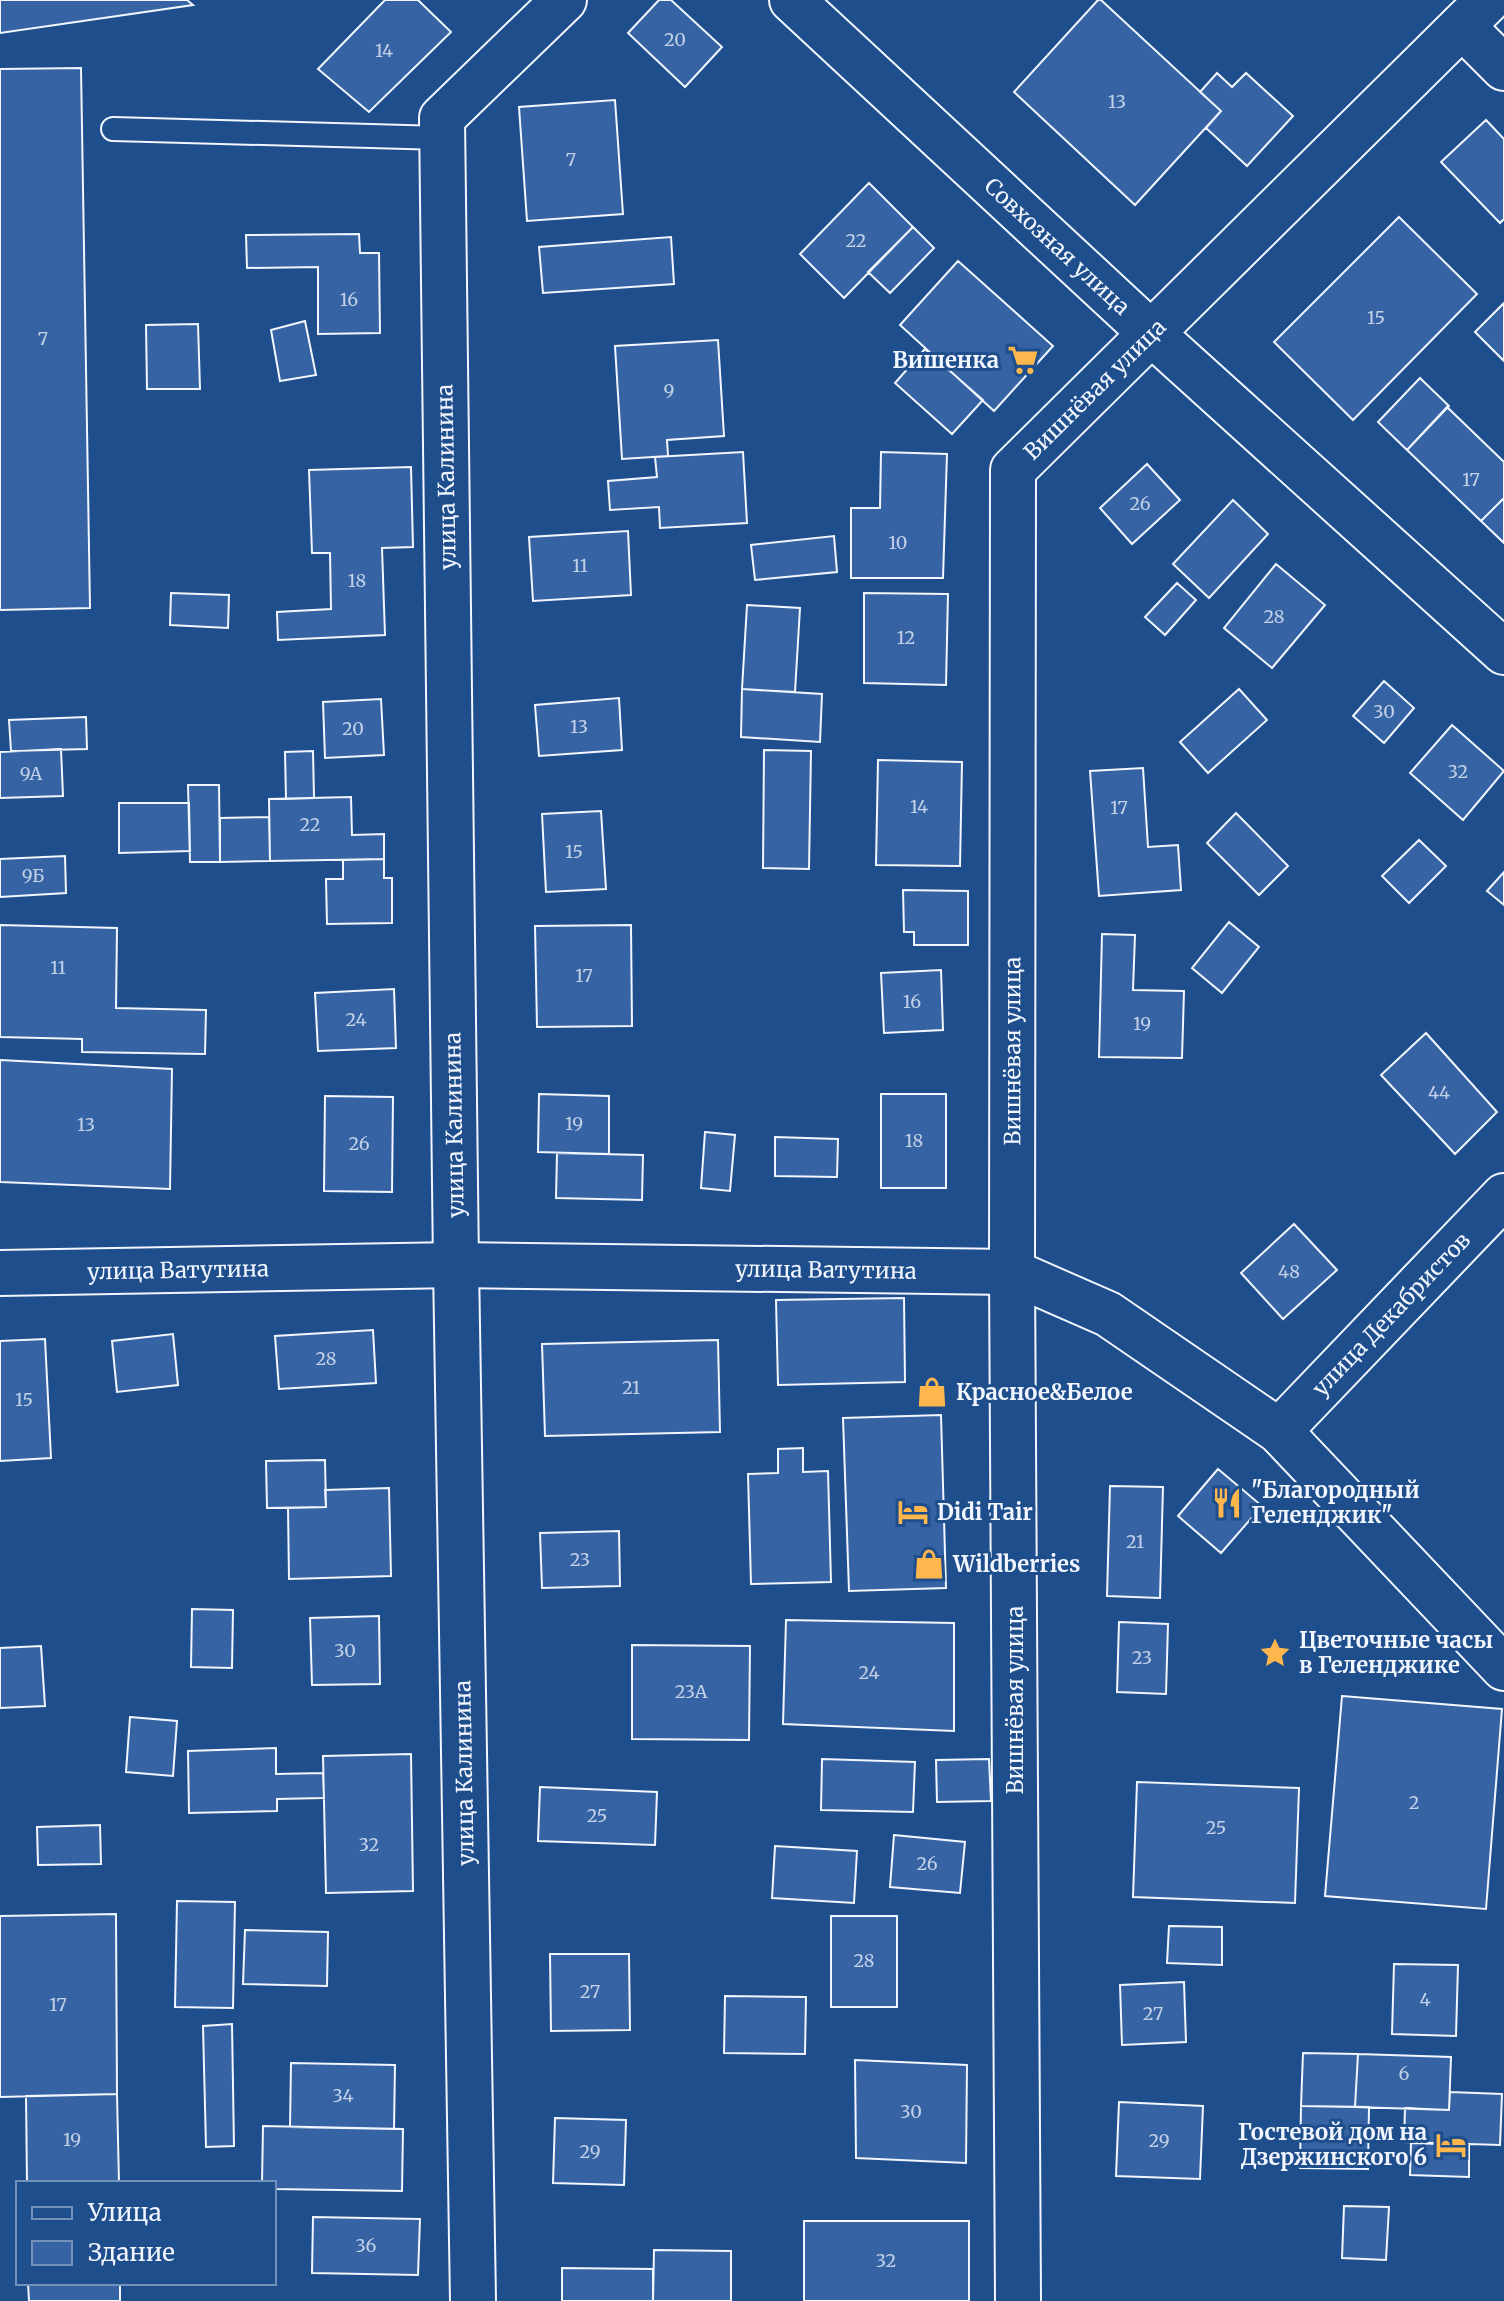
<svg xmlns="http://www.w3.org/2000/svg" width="1504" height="2301" font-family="Merriweather,serif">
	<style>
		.building { fill: #3563a3; stroke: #f2f6ff; stroke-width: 2 }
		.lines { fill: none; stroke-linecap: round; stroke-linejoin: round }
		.service-casing { stroke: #f2f6ff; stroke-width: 26 }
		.minor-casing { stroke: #f2f6ff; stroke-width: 48 }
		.service { stroke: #1f4e8c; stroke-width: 22 }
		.minor { stroke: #1f4e8c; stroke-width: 44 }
		.labels { text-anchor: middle; stroke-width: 6; stroke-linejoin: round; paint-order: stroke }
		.number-label { font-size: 18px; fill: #c3d1e8 }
		.street-label { font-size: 22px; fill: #f2f6ff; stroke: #1f4e8c }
		.poi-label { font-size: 22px; font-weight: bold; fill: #f2f6ff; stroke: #1f4e8c; text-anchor: start }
	</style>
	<rect width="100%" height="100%" fill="#1f4e8c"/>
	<path class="building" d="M0,0H187L193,5L0,33Z
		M385,0H418L451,32L369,112L318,69Z
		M659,0H671L722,47L685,87L628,33Z
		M1098,0H1101L1221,111L1135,205L1014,92Z
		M81,68L90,608L0,610V69Z
		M1217,73L1232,87L1246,73L1293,116L1247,166L1206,128L1221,111L1200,92Z
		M615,100L623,214L527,221L519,107Z
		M1486,120L1504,139V219L1500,223L1441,162Z
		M869,183L913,227L844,298L800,254Z
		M1399,217L1477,294L1353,420L1274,342Z
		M913,227L934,248L890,293L868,272Z
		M359,234L360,253H379L380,333L318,334V267L247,268L246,235Z
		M671,237L674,284L543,293L539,247Z
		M958,261L1053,346L994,411L900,325Z
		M1504,303V361L1475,332Z
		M305,321L316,375L280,381L271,330Z
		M198,324L200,389H147L146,325Z
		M718,340L724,436L667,440L668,456L622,459L615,346Z
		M925,349L983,400L952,434L895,383Z
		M1420,378L1449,406L1407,450L1378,422Z
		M1447,407L1504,462V498L1481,521L1407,450Z
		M743,452L747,523L660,528L659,507L610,510L608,481L657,477L655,457Z
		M881,452L947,454L943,578H851V508H880Z
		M1147,464L1180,500L1132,544L1100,508Z
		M411,467L413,547L382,548L385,635L278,640L277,612L331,609L330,553H312L309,470Z
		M1504,498V543L1481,521Z
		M1233,500L1268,534L1209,598L1173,564Z
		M628,531L631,595L533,601L529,537Z
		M834,536L837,572L755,580L751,545Z
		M1276,564L1325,605L1272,668L1224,628Z
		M1177,583L1196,600L1165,635L1145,617Z
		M171,593L229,595L228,628L170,625Z
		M864,593L948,594L946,685L864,683Z
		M747,605L800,608L795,692L742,689Z
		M1384,681L1414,708L1384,743L1353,716Z
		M742,689L822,694L820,742L741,737Z
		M1239,689L1267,720L1208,773L1180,742Z
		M619,698L622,750L539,756L535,705Z
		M381,699L384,755L325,758L323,702Z
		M86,717L87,749L11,751L9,720Z
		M1452,725L1504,771L1463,820L1410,773Z
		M61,749L63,796L0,798V752Z
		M764,750L811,751L809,869L763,868Z
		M313,751L314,798L286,799L285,752Z
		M878,760L962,762L960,866L876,865Z
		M1143,768L1148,847L1178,845L1181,890L1099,896L1090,771Z
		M188,785H219L220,862H190Z
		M351,797L352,835L384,834V859L270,861L269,799Z
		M119,803H189L190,851L119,853Z
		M601,811L606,889L546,892L542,814Z
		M1236,813L1288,866L1259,895L1207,843Z
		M269,817L270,861L220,862V818Z
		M1419,840L1446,866L1409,903L1382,876Z
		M65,856L66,893L0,897V859Z
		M384,859V878H392V923L327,924L326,879H343V860Z
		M1504,872V905L1487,891Z
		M903,890L968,891V945H914V932H904Z
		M1229,922L1259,947L1222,993L1192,968Z
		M0,925L117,928L116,1008L206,1010L205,1054L82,1052V1039L0,1037Z
		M631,925L632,1026L537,1027L535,926Z
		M1102,934L1135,935L1133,990L1184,991L1182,1058L1099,1057Z
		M941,970L943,1030L884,1033L881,973Z
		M394,989L396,1048L318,1051L315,993Z
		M1426,1033L1497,1112L1455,1154L1381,1075Z
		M0,1060L172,1069L170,1189L0,1182Z
		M539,1094L609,1096V1154L538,1152Z
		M881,1094H946V1188H881Z
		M325,1096L393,1097L392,1192L324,1191Z
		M705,1132L735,1135L730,1191L701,1188Z
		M775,1137L838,1139L837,1177L775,1176Z
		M557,1153L643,1155L642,1200L556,1198Z
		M1294,1224L1337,1270L1283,1319L1241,1273Z
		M904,1298L905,1382L778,1385L776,1300Z
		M373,1330L376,1383L279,1389L275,1336Z
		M173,1334L178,1385L117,1392L112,1341Z
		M45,1339L51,1458L0,1461V1341Z
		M718,1340L720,1432L545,1436L542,1344Z
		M941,1415L946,1588L849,1591L843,1418Z
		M803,1448V1472L828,1471L831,1582L751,1584L748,1474L778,1473V1449Z
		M325,1460L326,1507L267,1508L266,1461Z
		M1218,1469L1262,1506L1221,1553L1178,1516Z
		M1110,1486L1163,1487L1160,1598L1107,1596Z
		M389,1488L391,1576L289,1579L288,1508L326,1507L325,1490Z
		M619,1531L620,1586L542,1588L540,1533Z
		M192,1609L233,1610L232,1668L191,1667Z
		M379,1616L380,1684L312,1685L310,1618Z
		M786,1620L954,1623V1731L783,1724Z
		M1119,1622L1168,1624L1166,1694L1117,1692Z
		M632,1645L750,1646L749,1740L632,1739Z
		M41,1646L45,1706L0,1708V1648Z
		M1342,1696L1502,1709L1486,1909L1325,1896Z
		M130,1717L177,1721L173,1776L126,1772Z
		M276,1748V1774L323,1773L324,1798L277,1799V1811L189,1813L188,1751Z
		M411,1754L413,1891L326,1893L323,1756Z
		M822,1759L915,1762L913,1812L821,1810Z
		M989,1759L991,1801L937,1802L936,1760Z
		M1137,1782L1299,1788L1295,1903L1133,1897Z
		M540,1787L657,1792L655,1845L538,1841Z
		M100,1825L101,1864L38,1865L37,1827Z
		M894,1835L965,1842L960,1893L890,1887Z
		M775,1846L857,1851L854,1903L772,1898Z
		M177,1901L235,1902L233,2008L175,2007Z
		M116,1914L117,2094L0,2097V1916Z
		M831,1916H897V2007H831Z
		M1169,1926L1222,1927V1965L1167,1963Z
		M245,1930L328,1932L327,1986L243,1984Z
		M550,1954H629L630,2030L551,2031Z
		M1394,1964L1458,1965L1456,2036L1392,2034Z
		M1184,1982L1186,2042L1122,2045L1120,1985Z
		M725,1996L806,1997L805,2054L724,2053Z
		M232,2024L234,2146L206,2147L203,2026Z
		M1303,2053L1358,2054L1355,2107L1301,2106Z
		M1358,2054L1451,2057L1449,2110L1355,2107Z
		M855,2060L967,2065L966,2163L856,2158Z
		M291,2063L395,2065L394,2129L290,2127Z
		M1450,2092L1502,2094L1500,2145L1404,2142L1405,2108L1449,2110Z
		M117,2094L119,2183H27L26,2096Z
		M1119,2102L1203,2106L1200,2179L1116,2176Z
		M1301,2106L1369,2107L1368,2169L1300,2168Z
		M555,2118L626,2120L624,2185L553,2183Z
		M263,2126L403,2129L402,2191L274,2189V2183H262Z
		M1411,2143L1469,2145V2177L1410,2175Z
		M1344,2206L1389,2207L1386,2260L1342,2258Z
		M313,2217L420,2219L418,2275L312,2273Z
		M804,2221H969V2301H804Z
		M654,2250L731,2251V2301H653Z
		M562,2268L653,2269V2301H562Z
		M28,2283H120V2301H29Z"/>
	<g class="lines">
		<g class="service-casing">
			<path id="service" d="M113,129L442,138"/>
		</g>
		<g class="minor-casing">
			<g id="minor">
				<path id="s1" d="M792,0L1140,323L1504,652"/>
				<path d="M1462,26L1504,68"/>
				<path id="s2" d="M0,1273L456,1265L1012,1272L1108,1314L1279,1431L1504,1668"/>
				<path id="s3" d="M1279,1431L1504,1196"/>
				<path d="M473,2301L456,1265L442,118L564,0"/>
				<path id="s4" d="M1018,2301L1012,1272L1013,470L1488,0"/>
			</g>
		</g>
		<use href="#service" class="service"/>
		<use href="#minor" class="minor"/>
	</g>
	<defs>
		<g id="supermarket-bare" transform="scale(2.4)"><path d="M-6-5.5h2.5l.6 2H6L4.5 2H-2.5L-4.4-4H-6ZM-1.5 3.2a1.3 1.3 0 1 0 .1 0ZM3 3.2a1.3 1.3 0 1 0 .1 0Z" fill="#ffb74d" stroke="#1f4e8c" stroke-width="2.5" paint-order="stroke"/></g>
		<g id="shop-bare" transform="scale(2.4)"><path d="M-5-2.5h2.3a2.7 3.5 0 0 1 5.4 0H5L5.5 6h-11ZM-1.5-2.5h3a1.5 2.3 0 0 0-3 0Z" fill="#ffb74d" stroke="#1f4e8c" stroke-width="2.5" paint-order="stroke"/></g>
		<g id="restaurant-bare" transform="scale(2.4)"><path d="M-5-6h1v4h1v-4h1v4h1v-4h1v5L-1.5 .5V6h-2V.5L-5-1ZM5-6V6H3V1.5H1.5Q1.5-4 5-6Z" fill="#ffb74d" stroke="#1f4e8c" stroke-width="2.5" paint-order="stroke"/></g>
		<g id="hotel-bare" transform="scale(2.4)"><path d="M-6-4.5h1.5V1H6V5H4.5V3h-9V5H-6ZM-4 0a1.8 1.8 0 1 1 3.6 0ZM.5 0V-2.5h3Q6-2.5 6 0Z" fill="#ffb74d" stroke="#1f4e8c" stroke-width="2.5" paint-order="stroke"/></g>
		<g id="sight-bare" transform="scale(2.4)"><path d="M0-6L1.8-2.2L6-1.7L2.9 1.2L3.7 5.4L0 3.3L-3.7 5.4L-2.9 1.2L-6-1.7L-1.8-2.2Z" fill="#ffb74d" stroke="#1f4e8c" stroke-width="2.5" paint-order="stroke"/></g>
	</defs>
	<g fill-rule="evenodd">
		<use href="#supermarket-bare" x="1023" y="360"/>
		<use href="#shop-bare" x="932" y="1392"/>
		<use href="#restaurant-bare" x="1227" y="1503"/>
		<use href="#hotel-bare" x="913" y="1512"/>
		<use href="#shop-bare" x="929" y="1564"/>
		<use href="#sight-bare" x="1275" y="1653"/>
		<use href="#hotel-bare" x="1451" y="2145"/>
	</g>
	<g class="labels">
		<g class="number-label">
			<text x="675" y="46">20</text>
			<text x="384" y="57">14</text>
			<text x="1117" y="108">13</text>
			<text x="571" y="166">7</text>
			<text x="856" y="247">22</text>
			<text x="349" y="306">16</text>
			<text x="1376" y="324">15</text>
			<text x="43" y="345">7</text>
			<text x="669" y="397">9</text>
			<text x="1471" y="486">17</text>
			<text x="1140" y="510">26</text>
			<text x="898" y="549">10</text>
			<text x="580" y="572">11</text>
			<text x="357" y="587">18</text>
			<text x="1274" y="623">28</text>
			<text x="906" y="644">12</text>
			<text x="1384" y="718">30</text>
			<text x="579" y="733">13</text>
			<text x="353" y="735">20</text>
			<text x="1458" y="778">32</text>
			<text x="31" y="780">9А</text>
			<text x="919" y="813">14</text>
			<text x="1119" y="814">17</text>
			<text x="310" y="831">22</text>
			<text x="574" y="858">15</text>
			<text x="33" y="882">9Б</text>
			<text x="58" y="974">11</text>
			<text x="584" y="982">17</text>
			<text x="912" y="1008">16</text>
			<text x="356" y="1026">24</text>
			<text x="1142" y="1030">19</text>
			<text x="1439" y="1099">44</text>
			<text x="574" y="1130">19</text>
			<text x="86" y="1131">13</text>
			<text x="914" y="1147">18</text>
			<text x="359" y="1150">26</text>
			<text x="1289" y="1278">48</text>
			<text x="326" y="1365">28</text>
			<text x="631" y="1394">21</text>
			<text x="24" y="1406">15</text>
			<text x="1135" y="1548">21</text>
			<text x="580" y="1566">23</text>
			<text x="345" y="1657">30</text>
			<text x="1142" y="1664">23</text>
			<text x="869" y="1679">24</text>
			<text x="691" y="1698">23А</text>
			<text x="1414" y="1809">2</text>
			<text x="597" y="1822">25</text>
			<text x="1216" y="1834">25</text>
			<text x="369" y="1851">32</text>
			<text x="927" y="1870">26</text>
			<text x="864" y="1967">28</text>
			<text x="590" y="1998">27</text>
			<text x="1425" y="2006">4</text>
			<text x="58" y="2011">17</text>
			<text x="1153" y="2020">27</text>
			<text x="1404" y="2080">6</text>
			<text x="343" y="2102">34</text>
			<text x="911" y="2118">30</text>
			<text x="72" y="2146">19</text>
			<text x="1159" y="2147">29</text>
			<text x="590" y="2158">29</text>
			<text x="366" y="2252">36</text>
			<text x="886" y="2267">32</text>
		</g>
		<g class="street-label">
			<text dy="8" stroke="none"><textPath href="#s1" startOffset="362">Совхозная улица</textPath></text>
			<text dy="8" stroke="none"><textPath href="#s4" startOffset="1946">Вишнёвая улица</textPath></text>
			<text transform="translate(446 477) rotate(-91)" y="8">улица Калинина</text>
			<text dy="8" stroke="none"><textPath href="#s4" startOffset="1250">Вишнёвая улица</textPath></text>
			<text transform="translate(454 1125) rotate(-91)" y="8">улица Калинина</text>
			<text dy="8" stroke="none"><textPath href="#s2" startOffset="826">улица Ватутина</textPath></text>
			<text dy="8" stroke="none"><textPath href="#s2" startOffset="178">улица Ватутина</textPath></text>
			<text dy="8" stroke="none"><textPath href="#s3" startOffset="162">улица Декабристов</textPath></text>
			<text transform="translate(1015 1700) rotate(-90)" y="8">Вишнёвая улица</text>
			<text transform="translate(464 1773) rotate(-91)" y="8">улица Калинина</text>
		</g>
		<g class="poi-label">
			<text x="999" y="368" text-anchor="end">Вишенка</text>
			<text x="956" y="1400">Красное&amp;Белое</text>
			<text x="1251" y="1498">"Благородный<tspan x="1251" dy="25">Геленджик"</tspan></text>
			<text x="937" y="1520">Didi Tair</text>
			<text x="953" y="1572">Wildberries</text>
			<text x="1299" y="1648">Цветочные часы<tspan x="1299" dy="25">в Геленджике</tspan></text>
			<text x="1427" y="2140" text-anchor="end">Гостевой дом на<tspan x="1427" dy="25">Дзержинского 6</tspan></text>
		</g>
	</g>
	<rect x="16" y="2181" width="260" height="104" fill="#1f4e8c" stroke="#7391ba" stroke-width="2"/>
	<rect x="32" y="2207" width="40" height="12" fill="#1f4e8c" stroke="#7391ba" stroke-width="2"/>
	<text x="88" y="2221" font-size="24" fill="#f2f6ff">Улица</text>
	<rect x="32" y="2241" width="40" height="24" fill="#3563a3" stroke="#7391ba" stroke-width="2"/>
	<text x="88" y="2261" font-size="24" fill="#f2f6ff">Здание</text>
</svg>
